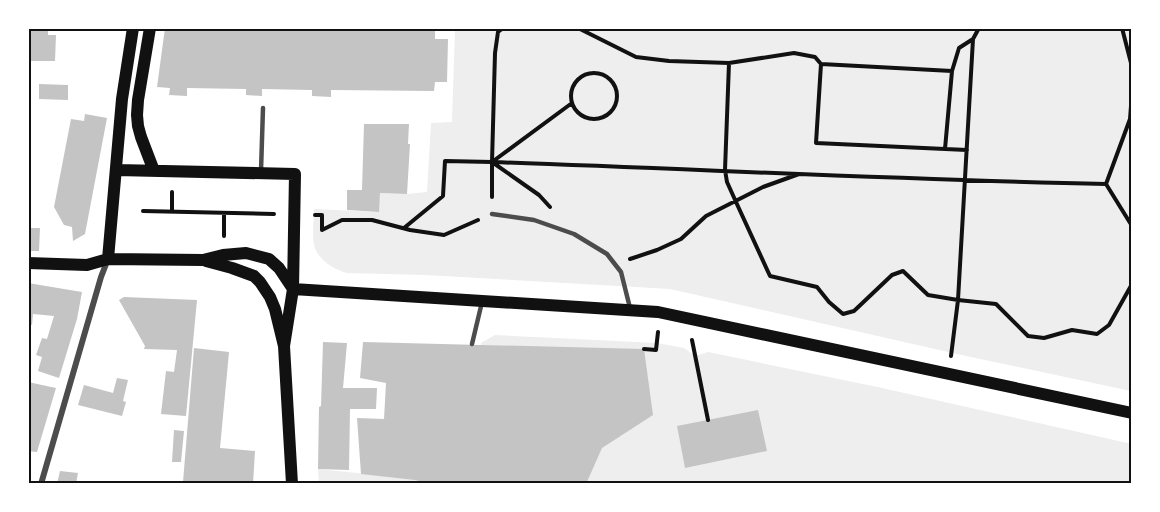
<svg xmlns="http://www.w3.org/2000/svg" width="1160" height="512" font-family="'Fira Sans',sans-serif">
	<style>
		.green { fill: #eee }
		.building { fill: #c4c4c4 }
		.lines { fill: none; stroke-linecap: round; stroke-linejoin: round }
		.path { stroke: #111; stroke-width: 4 }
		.service { stroke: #4c4c4c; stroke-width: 4.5 }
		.minor { stroke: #4c4c4c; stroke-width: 6 }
		.secondary { stroke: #111; stroke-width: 12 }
		.neatline { fill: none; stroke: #111; stroke-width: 2 }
	</style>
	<rect width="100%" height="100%" fill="#fff"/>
	<path class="green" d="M455,29H1131V391L957,354L670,289L425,275L347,273C333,269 318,260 314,245C312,234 314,220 314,209L378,212L380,193L407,194L427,192L431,123L452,122Z
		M495,335L657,343L684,348L695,356L708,352L882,388L1132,444L1131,484H319L318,469L415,479L484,374L481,343Z"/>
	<path class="building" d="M28,28H48V35H56L55,61H28Z
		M165,28H435V39H448L447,82H435L434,91L331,90V97L312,96V90L262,89V96L246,95V89L187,88V96L169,95L170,88L157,87Z
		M39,84L68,85V100L39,99Z
		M85,114L107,118L85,234L73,241L72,227L64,225L54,207L71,119L84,121Z
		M364,124H409L408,144H410L407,194L380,193L379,212L347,210V190H362Z
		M28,228H40L39,251H28Z
		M28,283L82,292L77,319L59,378L38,371L42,357L36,355L42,338L47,339L54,316L33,314L32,325L28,324Z
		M124,297L197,300L186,416L161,414L166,371L174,372L177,350L144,349L145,346L119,300Z
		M323,342L347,343L343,388H377L376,409H350L349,470L318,469L319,407L321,406Z
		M363,342L644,349L653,415L602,448L586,484H431L415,480L361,474L357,418L384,419L386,383L360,378Z
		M194,348L229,352L220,448L255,451L253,484H201L183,482Z
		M117,378L128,380L123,401L126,402L122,416L78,405L84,385L113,393Z
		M28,382L56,388L37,452L28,451Z
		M758,410L767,451L685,468L677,426Z
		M174,430L184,431L181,462H172Z
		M60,471L78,473L76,484H57Z"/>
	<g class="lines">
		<path class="path" d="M503,28L498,32L495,53L492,162C697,169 901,180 1106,184L1130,119L1132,93
			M578,28L636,57L669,61L729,63L794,53L815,57L821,64L816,143L945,149L952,71L959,48L973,39L979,28
			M1122,28L1132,67
			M729,63L725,170L727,182L736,202L770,276L817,287L829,302L843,314L854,311L892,275L903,271L928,295L958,300L973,39
			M821,64L952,71
			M571 96a23 23 0 1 1 46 0a23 23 0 1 1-46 0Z
			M945,149L967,150
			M1106,184L1132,226
			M492,197V162L539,195L550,207
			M143,211L274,214
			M172,212V192
			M315,215H322V230L342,220H372L410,230L444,235L478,220
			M404,228L443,196L445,161L492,162L572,103
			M224,236V213
			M630,259L657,250L681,239L706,216L763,187L799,174
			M692,340L708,420
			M644,349L656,350L658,332
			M951,356L958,300L996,304L1028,336L1044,338L1072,330L1097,334L1109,325L1132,284"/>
		<path class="service" d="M261,171L263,108
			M492,214L534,220L574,234L607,254L621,272L630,308
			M472,344L482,302"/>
		<path class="minor" d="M41,484L101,277L108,259"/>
		<path class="secondary" d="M133,28L122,99L108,259L203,260L223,255L246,253L269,259L279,268L293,289
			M150,28L138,100L137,115L138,126L141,137L154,171
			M117,170L295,174L293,289L284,346
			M206,261L232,268L254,276L260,282L270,297L275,309L284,346L292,484
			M28,263L87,265L108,259
			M293,289L658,312L1132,413"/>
	</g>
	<rect width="1160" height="512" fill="none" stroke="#ffffff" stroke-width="60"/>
	<rect x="30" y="30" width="1100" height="452" class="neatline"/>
</svg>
